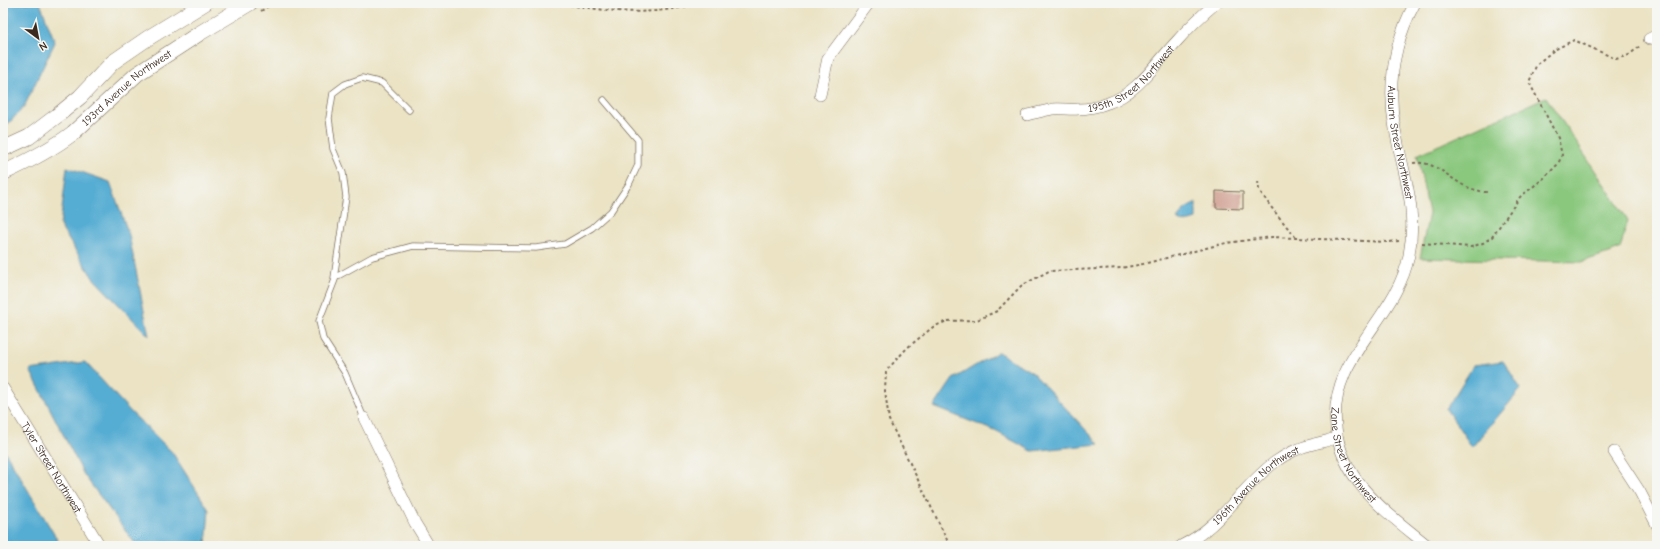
<svg xmlns="http://www.w3.org/2000/svg" width="1660" height="549" font-family="'Comic Neue',sans-serif">
	<style>
		.green { fill: #8ac87e; stroke: #62794e }
		.water { fill: #57add3; stroke: #496c78 }
		.building { fill: #d1a093 }
		.lines { fill: none; stroke-linecap: round; stroke-linejoin: round }
		.lane-casing { stroke: #796b58; stroke-width: 7 }
		.street-casing { stroke: #796b58; stroke-width: 12 }
		.secondary-casing { stroke: #796b58; stroke-width: 16 }
		.path { stroke: #796b58; stroke-width: 2; stroke-dasharray: 3 3; stroke-linecap: butt }
		.lane { stroke: #fff; stroke-width: 5.5 }
		.street { stroke: #fff; stroke-width: 11 }
		.secondary { stroke: #fff; stroke-width: 15 }
		.labels { text-anchor: middle; stroke-width: 3.5; stroke-linejoin: round; paint-order: stroke }
		.street-label { font-size: 11px; fill: #3b2a1e; stroke: #f6f6f2 }
	</style>
	<rect width="100%" height="100%" fill="#f6f6f2"/>
	<filter id="ink" filterUnits="userSpaceOnUse"><feTurbulence type="fractalNoise" baseFrequency=".025" numOctaves="2"/><feDisplacementMap in="SourceGraphic" scale="8" xChannelSelector="R" yChannelSelector="G"/><feConvolveMatrix kernelMatrix="1 2 1 2 8 2 1 2 1" color-interpolation-filters="sRGB"/></filter>
	<filter id="wash" filterUnits="userSpaceOnUse"><feTurbulence type="fractalNoise" baseFrequency=".012" numOctaves="4" result="noise"/><feDisplacementMap in="SourceGraphic" scale="16" xChannelSelector="R" yChannelSelector="G"/><feGaussianBlur stdDeviation="0.9" result="paint"/><feColorMatrix in="noise" values="0 0 0 0 0 0 0 0 0 0 0 0 0 0 0 0 0 1.4 0 .05"/><feComposite in="paint" operator="in"/></filter>
	<g filter="url(#wash)">
		<rect width="100%" height="100%" fill="#ebe3c4"/>
		<path class="green" d="M1546,97L1628,220L1620,249L1582,262L1420,258L1429,213L1417,155Z"/>
		<path class="water" d="M3,3H40L55,42L24,107L7,125H3Z
			M67,167L110,182L129,235L149,336L93,278L60,226Z
			M1196,203V219C1190,221 1182,224 1177,219L1185,209Z
			M998,352L1033,373L1099,444L1032,451L995,431L934,407L953,379Z
			M1503,361L1521,389L1472,447L1446,409L1474,365Z
			M85,362L130,411L172,452L209,510L206,546H137L84,475L30,370Z
			M3,448L61,546H3Z"/>
		<g id="blocks">
			<path class="building" d="M1216,191L1243,192V209L1216,208Z"/>
		</g>
	</g>
	<g filter="url(#ink)">
		<use href="#blocks" fill-opacity="0" stroke="#796b58" stroke-width="1"/>
		<g class="lines">
			<g class="lane-casing">
				<path id="lane" d="M334,278L346,197L343,173L333,149L329,118L333,93L345,84L362,78L382,83L409,110
					M364,418L345,373L323,339L319,321L336,277L372,257L413,246L536,248L565,244L592,228L611,211L629,184L638,165V140L604,100"/>
			</g>
			<g class="street-casing">
				<g id="street">
					<path id="s1" d="M1415,3C1394,42 1387,85 1395,129C1403,175 1418,206 1409,255C1397,320 1328,356 1336,427C1341,482 1389,514 1428,546"/>
					<path d="M1649,39L1657,35"/>
					<path d="M820,95L828,58L869,3"/>
					<path id="s2" d="M1027,115C1035,113 1044,111 1053,109C1061,108 1070,110 1078,109C1088,109 1098,107 1108,103C1138,93 1156,63 1177,41C1189,27 1202,15 1216,3"/>
					<path id="s3" d="M3,388L100,546"/>
					<path d="M364,418L415,523L429,546"/>
					<path d="M1614,452L1640,492L1657,525"/>
					<path id="s4" d="M1181,546C1222,526 1240,488 1275,462C1286,454 1301,447 1314,444C1322,441 1330,442 1337,436"/>
				</g>
			</g>
			<g class="secondary-casing">
				<g id="secondary">
					<path d="M3,149L29,137L58,115L80,97L113,62L148,38L205,3"/>
					<path id="s5" d="M3,173C27,162 52,149 73,133L137,74L200,33L250,3"/>
				</g>
			</g>
			<path class="path" d="M558,3C610,12 648,17 701,3
				M261,11L273,3
				M1413,163C1435,161 1445,175 1463,185C1470,189 1477,190 1484,192H1488
				M1258,181L1259,190L1271,207L1296,238
				M1422,243L1471,247L1483,243L1492,237L1520,197L1544,178L1558,164L1562,155L1558,138L1529,82L1537,64L1554,50L1574,40L1616,59L1629,55L1640,46
				M950,546L889,420L885,391L886,371L907,348L933,327L947,321L977,320L997,311L1021,286L1049,271L1121,268L1143,264L1226,243L1272,237L1389,242L1399,241"/>
			<use href="#lane" class="lane"/>
			<use href="#street" class="street"/>
			<use href="#secondary" class="secondary"/>
		</g>
	</g>
	<g class="labels">
		<g class="street-label">
			<text dy="4" stroke="none"><textPath href="#s2" startOffset="115">195th Street Northwest</textPath></text>
			<text dy="4" stroke="none"><textPath href="#s5" startOffset="151">193rd Avenue Northwest</textPath></text>
			<text dy="4" stroke="none"><textPath href="#s1" startOffset="144">Auburn Street Northwest</textPath></text>
			<text dy="4" stroke="none"><textPath href="#s1" startOffset="481">Zane Street Northwest</textPath></text>
			<text dy="4" stroke="none"><textPath href="#s3" startOffset="93">Tyler Street Northwest</textPath></text>
			<text dy="4" stroke="none"><textPath href="#s4" startOffset="97">196th Avenue Northwest</textPath></text>
		</g>
	</g>
	<rect width="1660" height="549" fill="none" stroke="#f6f6f2" stroke-width="16"/>
	<g transform="translate(38 38) rotate(148)" stroke="#f6f6f2" stroke-width="3" paint-order="stroke">
	<path d="M0-3L7 15L0 10L-7 15Z" fill="#3b2a1e"/>
	<text y="-6" font-size="11" font-weight="bold" text-anchor="middle" fill="#3b2a1e">N</text>
	</g>
</svg>
